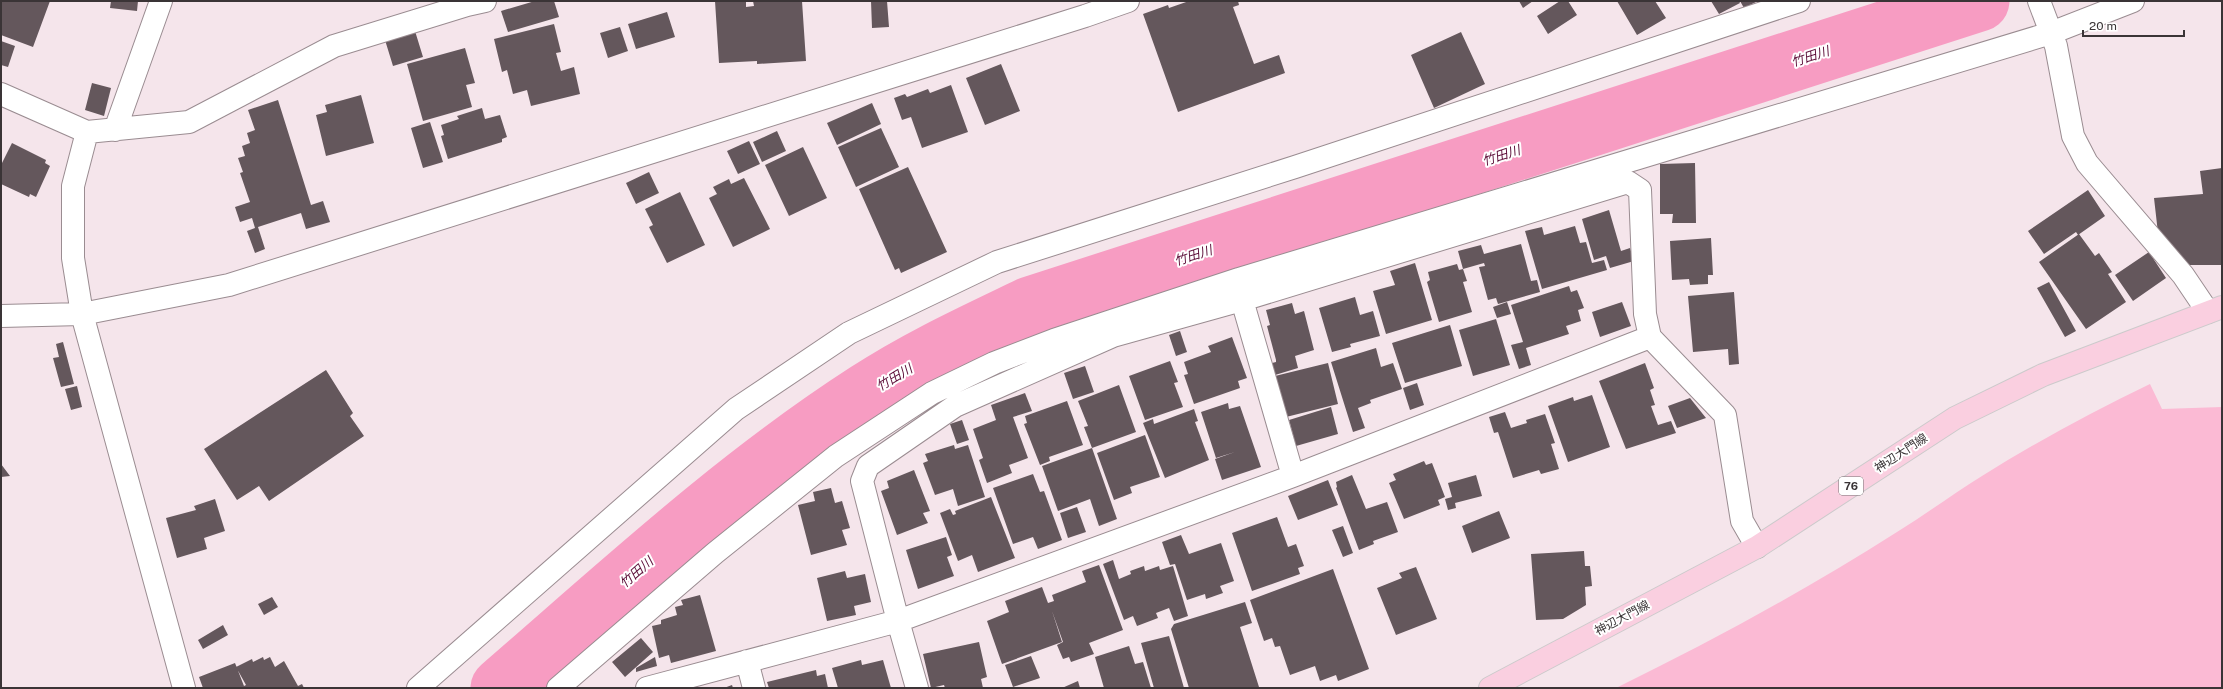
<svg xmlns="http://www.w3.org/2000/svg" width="2223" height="689" font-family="'Public Sans','Noto Sans JP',sans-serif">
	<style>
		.green { fill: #fbbad4 }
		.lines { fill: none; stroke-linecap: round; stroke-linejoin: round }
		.river { stroke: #f79cc2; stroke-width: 61 }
		.building { fill: #64575c }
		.minor-casing { stroke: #9a8c91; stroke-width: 24 }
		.major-casing { stroke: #cccacb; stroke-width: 24 }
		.minor { stroke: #fff; stroke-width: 22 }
		.major { stroke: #facfe0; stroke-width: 22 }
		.labels { text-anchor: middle; stroke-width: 4; stroke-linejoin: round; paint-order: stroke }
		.shield { fill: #fff; stroke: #757172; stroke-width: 1 }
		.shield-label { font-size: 11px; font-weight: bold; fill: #3a3436 }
		.street-label { font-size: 12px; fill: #3a3436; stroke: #fff }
		.water-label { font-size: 13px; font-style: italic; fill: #5b0c37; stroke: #fff }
	</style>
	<rect width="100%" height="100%" fill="#f5e5eb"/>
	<path class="green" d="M2150,384L2162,409L2222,407V688H1616C1712,641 1806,590 1897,532C1926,514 1953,494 1982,476C2036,442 2092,412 2150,384Z"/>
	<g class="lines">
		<path class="river" d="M501,688C619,586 735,478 867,393C919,359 974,334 1030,307L1979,1"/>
	</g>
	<path class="building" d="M1,1H50L33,47L1,35Z
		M111,1H138L137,11L110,8Z
		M535,1H554L559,17L508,32L501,11Z
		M715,1H746V7L754,6L753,1H802L806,61L757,64V61L719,63Z
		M871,1H887L889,27L872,28Z
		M1189,1H1238L1239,5L1233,7L1254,64L1279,55L1285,73L1178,112L1143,14L1168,5L1169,8Z
		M1519,1H1533L1523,8Z
		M1560,1H1568L1577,15L1548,34L1537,16Z
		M1617,1H1655L1666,18L1637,35Z
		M1711,1H1739L1740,3L1719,14Z
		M1740,1H1758L1744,8Z
		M667,12L675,37L636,49L628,24Z
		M554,24L561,52L556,53L561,71L574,67L580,94L531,106L527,90L513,94L507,70L502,72L494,39Z
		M620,27L628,51L608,58L600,33Z
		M415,31L423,57L393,66L385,40Z
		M1461,32L1485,84L1434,108L1411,55Z
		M1,41L15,46L8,67L1,65Z
		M465,48L475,83L466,85L472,107L423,121L407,64Z
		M1001,64L1020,111L985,125L966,78Z
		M92,83L111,88L104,116L85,110Z
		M951,85L968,132L922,148L911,117L902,120L894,98L905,94L907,97L928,89L930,93Z
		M361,95L374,143L326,156L316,115L327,112L325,105Z
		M278,100L311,205L323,201L330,222L306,229L301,213L258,227L265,249L255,253L247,231L255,228L252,218L240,222L235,207L250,202L240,173L243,172L238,158L245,156L242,146L250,143L247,133L255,130L248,110Z
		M872,103L881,124L837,145L827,123Z
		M482,108L485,119L500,115L507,137L502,139V142L448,159L441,136L444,135L441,125L459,119L457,116Z
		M430,122L443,162L423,168L411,128Z
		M881,128L899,167L856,187L838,147Z
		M777,131L786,151L762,162L753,142Z
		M749,141L760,164L738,174L727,151Z
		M12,143L46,160L45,163L50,166L36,197L30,194L29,197L1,184V165Z
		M803,147L827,198L789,216L765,165Z
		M1695,163L1696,223H1672L1673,214H1660V164Z
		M908,167L947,252L901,273L899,268L895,270L859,189Z
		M2222,168V265H2189L2158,233L2154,198L2203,194L2200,171Z
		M649,172L659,193L636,204L626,183Z
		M744,178L770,229L733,247L709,198L717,194L713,187L729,179L731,184Z
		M2088,190L2105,216L2078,235L2076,232L2044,254L2028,231Z
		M680,192L705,245L667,263L649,227L653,225L645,209Z
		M1609,210L1621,251L1630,248L1634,261L1610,268L1606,256L1594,260L1582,219Z
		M1575,226L1580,243L1586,242L1592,263L1604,260L1607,270L1542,289L1525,231L1542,227L1544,235Z
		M2079,234L2095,256L2099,253L2112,272L2108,274L2126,302L2086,329L2039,262Z
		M1711,238L1713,275H1708V284L1690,285L1689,279L1672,280L1670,241Z
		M1521,244L1531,281L1537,280L1540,292L1498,304L1496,298L1488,300L1479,267L1485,266L1484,263L1463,269L1467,281L1463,282L1472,312L1439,322L1427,282L1430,280L1428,272L1457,264L1459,270L1463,269L1458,251L1481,245L1484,254Z
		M2149,252L2166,278L2133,301L2115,275Z
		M1415,263L1432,320L1386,334L1373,291L1395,285L1390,271Z
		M2049,282L2076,331L2065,337L2037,288Z
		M1569,286L1571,292L1577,290L1584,308L1578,310L1581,321L1566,326L1569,334L1526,348L1531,365L1519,369L1511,345L1523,342L1511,305Z
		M1734,292L1739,364L1729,365L1728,349L1693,352L1688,296Z
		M1355,297L1360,315L1373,311L1380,336L1350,344L1351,347L1332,352L1319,308Z
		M1507,302L1511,314L1497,318L1493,307Z
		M1622,302L1631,326L1600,337L1592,312Z
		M1292,303L1295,314L1304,311L1314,350L1295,356L1298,368L1275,375L1272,363L1276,362V360L1267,326L1270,325L1266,310Z
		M1496,319L1510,365L1473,376L1459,330Z
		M1450,325L1462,366L1405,383L1392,343Z
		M1180,331L1187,352L1176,356L1169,335Z
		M1232,337L1247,378L1238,381L1240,388L1194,404L1184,375L1188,374L1184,362L1211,352L1208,346Z
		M63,342L74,384L61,387L53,358L59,357L56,344Z
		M1376,348L1381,367L1393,363L1402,389L1370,400L1371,403L1358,408L1365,428L1353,432L1331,362Z
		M1170,361L1178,382L1174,383L1183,407L1145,420L1129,376Z
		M1328,363L1338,404L1286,417L1275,376Z
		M1645,363L1654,388L1650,390L1655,405L1651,406L1658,425L1671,421L1676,433L1626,449L1599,381Z
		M1085,366L1094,392L1073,399L1064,373Z
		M326,370L353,413L350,416L364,436L269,501L259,486L237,500L204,449Z
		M1417,383L1424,405L1410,410L1403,388Z
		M1119,385L1136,432L1092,448L1084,427L1088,426L1078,401Z
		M77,386L82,407L71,410L65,389Z
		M1025,393L1032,411L1013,417L1028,458L1009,465L1012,473L987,483L979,460L983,458L973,429L996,420L991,405Z
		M1592,395L1610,447L1568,462L1548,406L1573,397L1574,401Z
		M1690,398L1706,418L1677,428L1668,406Z
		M1067,401L1083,445L1049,457L1050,461L1040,465L1024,424L1027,423L1025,416Z
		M1228,403L1229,409L1240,406L1261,467L1222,480L1215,459L1235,452L1216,458L1201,412Z
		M1331,407L1338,434L1296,446L1289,420Z
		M1194,409L1198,421L1195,422L1209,460L1165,478L1143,423L1153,419L1154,424Z
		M1505,412L1511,428L1527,423L1526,420L1545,414L1555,443L1551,444L1559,469L1541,474L1539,470L1513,478L1498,432L1494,433L1489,417Z
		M962,420L969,440L957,444L950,424Z
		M1145,435L1160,477L1130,487L1132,493L1114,500L1097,453Z
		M954,445L955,449L968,445L985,497L958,506L953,489L935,495L923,463L928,461L925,454Z
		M1092,448L1117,519L1099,526L1090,499L1058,511L1042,466Z
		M1424,461L1426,465L1432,463L1445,497L1438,500L1440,505L1404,519L1389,483L1396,480L1393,474Z
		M1,464L10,476L1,477Z
		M914,470L930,511L923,513L928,523L897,535L881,491L889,488L887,481Z
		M1033,474L1040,492L1044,491L1062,540L1038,549L1033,537L1013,544L993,488Z
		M1352,475L1366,509L1387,502L1398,532L1373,541L1374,544L1359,550L1336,488L1337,487L1336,482Z
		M1476,475L1482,496L1455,503L1456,508L1448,510L1445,499L1452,497L1448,483Z
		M1328,480L1338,505L1298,520L1288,496Z
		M831,488L835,503L842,501L850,528L842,530L847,545L811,555L798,505L815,501L813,492Z
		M991,497L1015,558L978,572L972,555L958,561L940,513L950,509L953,515L956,514L955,511Z
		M215,499L225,531L204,538L207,549L177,558L166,518L196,510L194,506Z
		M1077,507L1086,532L1068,538L1060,513Z
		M1499,511L1510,538L1472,553L1462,526Z
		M1277,517L1288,547L1296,544L1304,566L1298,568L1300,574L1252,591L1232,533Z
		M1343,526L1353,553L1343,557L1332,530Z
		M1181,535L1189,554L1221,543L1234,581L1220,586L1223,593L1206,599L1205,594L1187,600L1175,564L1170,565L1162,542Z
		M946,537L952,555L947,557L954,576L918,589L906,550Z
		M1584,551L1585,566H1590L1592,586L1585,587L1586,605L1563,619L1536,620L1531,554Z
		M1113,560L1119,579L1131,574L1130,571L1144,566L1145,571L1159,566L1160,570L1173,566L1188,616L1174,621L1169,608L1156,613L1158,618L1137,626L1133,616L1124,620L1103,564Z
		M1099,565L1123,630L1089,643L1094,654L1071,662L1069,657L1063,659L1057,645L1063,642L1052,611L1062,642L1002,664L987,621L1009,612L1005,601L1042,587L1048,603L1054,601L1052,595L1086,582L1082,571Z
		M1416,567L1437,619L1396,635L1377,588L1402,578L1399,573Z
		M1333,569L1369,669L1338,681L1336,675L1320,681L1315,666L1290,675L1280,646L1275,647L1272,638L1264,641L1250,600Z
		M845,571L847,578L865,574L871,602L854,606L856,615L827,621L817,578Z
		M700,595L716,651L671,663L669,655L659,658L652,626L661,624V620L677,615L675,607L683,605L681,600Z
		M272,597L278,607L264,615L258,604Z
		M1245,602L1252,623L1240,627L1259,687L1189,688L1171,629L1174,624Z
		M223,625L228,635L203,649L198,640Z
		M1169,636L1184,688H1154L1141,643Z
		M641,638L653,652L625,677L612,662Z
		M979,642L987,677L981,679L983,688H945L944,685L931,688L923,654Z
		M1129,646L1135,664L1143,662L1151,688H1104L1095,657Z
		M1031,656L1040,678L1013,687L1005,665Z
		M263,657L264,660L270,657L275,667L284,661L298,686L302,684L304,688H203L199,677L235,663L244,686L246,685L236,667L252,659L253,662Z
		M655,657L657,666L636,672V668Z
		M861,660L862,665L883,660L891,688H838L832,668Z
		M816,670L817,676L825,674L828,688H769L767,682Z
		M1078,681L1080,688H1062Z
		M732,685L733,688H724Z"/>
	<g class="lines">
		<g class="minor-casing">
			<path id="minor" d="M2039,1L2056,46L2073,136L2087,163L2183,275L2208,312
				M1,94L87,132L189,122L334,46L467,5L485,1
				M115,130L161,1
				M87,132L73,186V258L82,314L184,688
				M1242,300L1293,476
				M1,316L82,314L229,285L1085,16L1128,1
				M747,661L754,688
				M418,688L736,409L849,333L997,262L1295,167L1799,1
				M558,688L715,553L836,456L932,393L994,363L1054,340L1239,279L2051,33L2133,1
				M647,688L898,621L862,481L868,466L955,406L1113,336L1242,300L1628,182L1640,190L1645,314L1650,337L1725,415L1742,521L1757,547
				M917,688L898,621L1293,476L1650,337"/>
		</g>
		<g class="major-casing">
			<path id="major" d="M1490,688L1757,547L1955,418L2043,375L2222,307"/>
		</g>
		<use href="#minor" class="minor"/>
		<use href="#major" class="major"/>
	</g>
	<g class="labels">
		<rect class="shield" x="1839" y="477" width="24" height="18" rx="3"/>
		<g class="shield-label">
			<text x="1851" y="490">76</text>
		</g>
		<g class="street-label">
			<text transform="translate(1901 453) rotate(-33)" y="4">神辺大門線</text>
			<text transform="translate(1622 618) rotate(-28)" y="4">神辺大門線</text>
		</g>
		<g class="water-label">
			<text transform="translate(1810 56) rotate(-18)" y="5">竹田川</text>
			<text transform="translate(1501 155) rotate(-18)" y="5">竹田川</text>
			<text transform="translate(1193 255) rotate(-18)" y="5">竹田川</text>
			<text transform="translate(894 377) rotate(-31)" y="5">竹田川</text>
			<text transform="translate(636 572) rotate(-41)" y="5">竹田川</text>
		</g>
	</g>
	<rect width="2223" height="689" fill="none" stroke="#3a3436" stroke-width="4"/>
	<path d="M2083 30v6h101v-6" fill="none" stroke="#3a3436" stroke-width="2"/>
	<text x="2089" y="30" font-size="12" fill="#3a3436" stroke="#ffffff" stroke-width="3" paint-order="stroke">20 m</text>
</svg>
